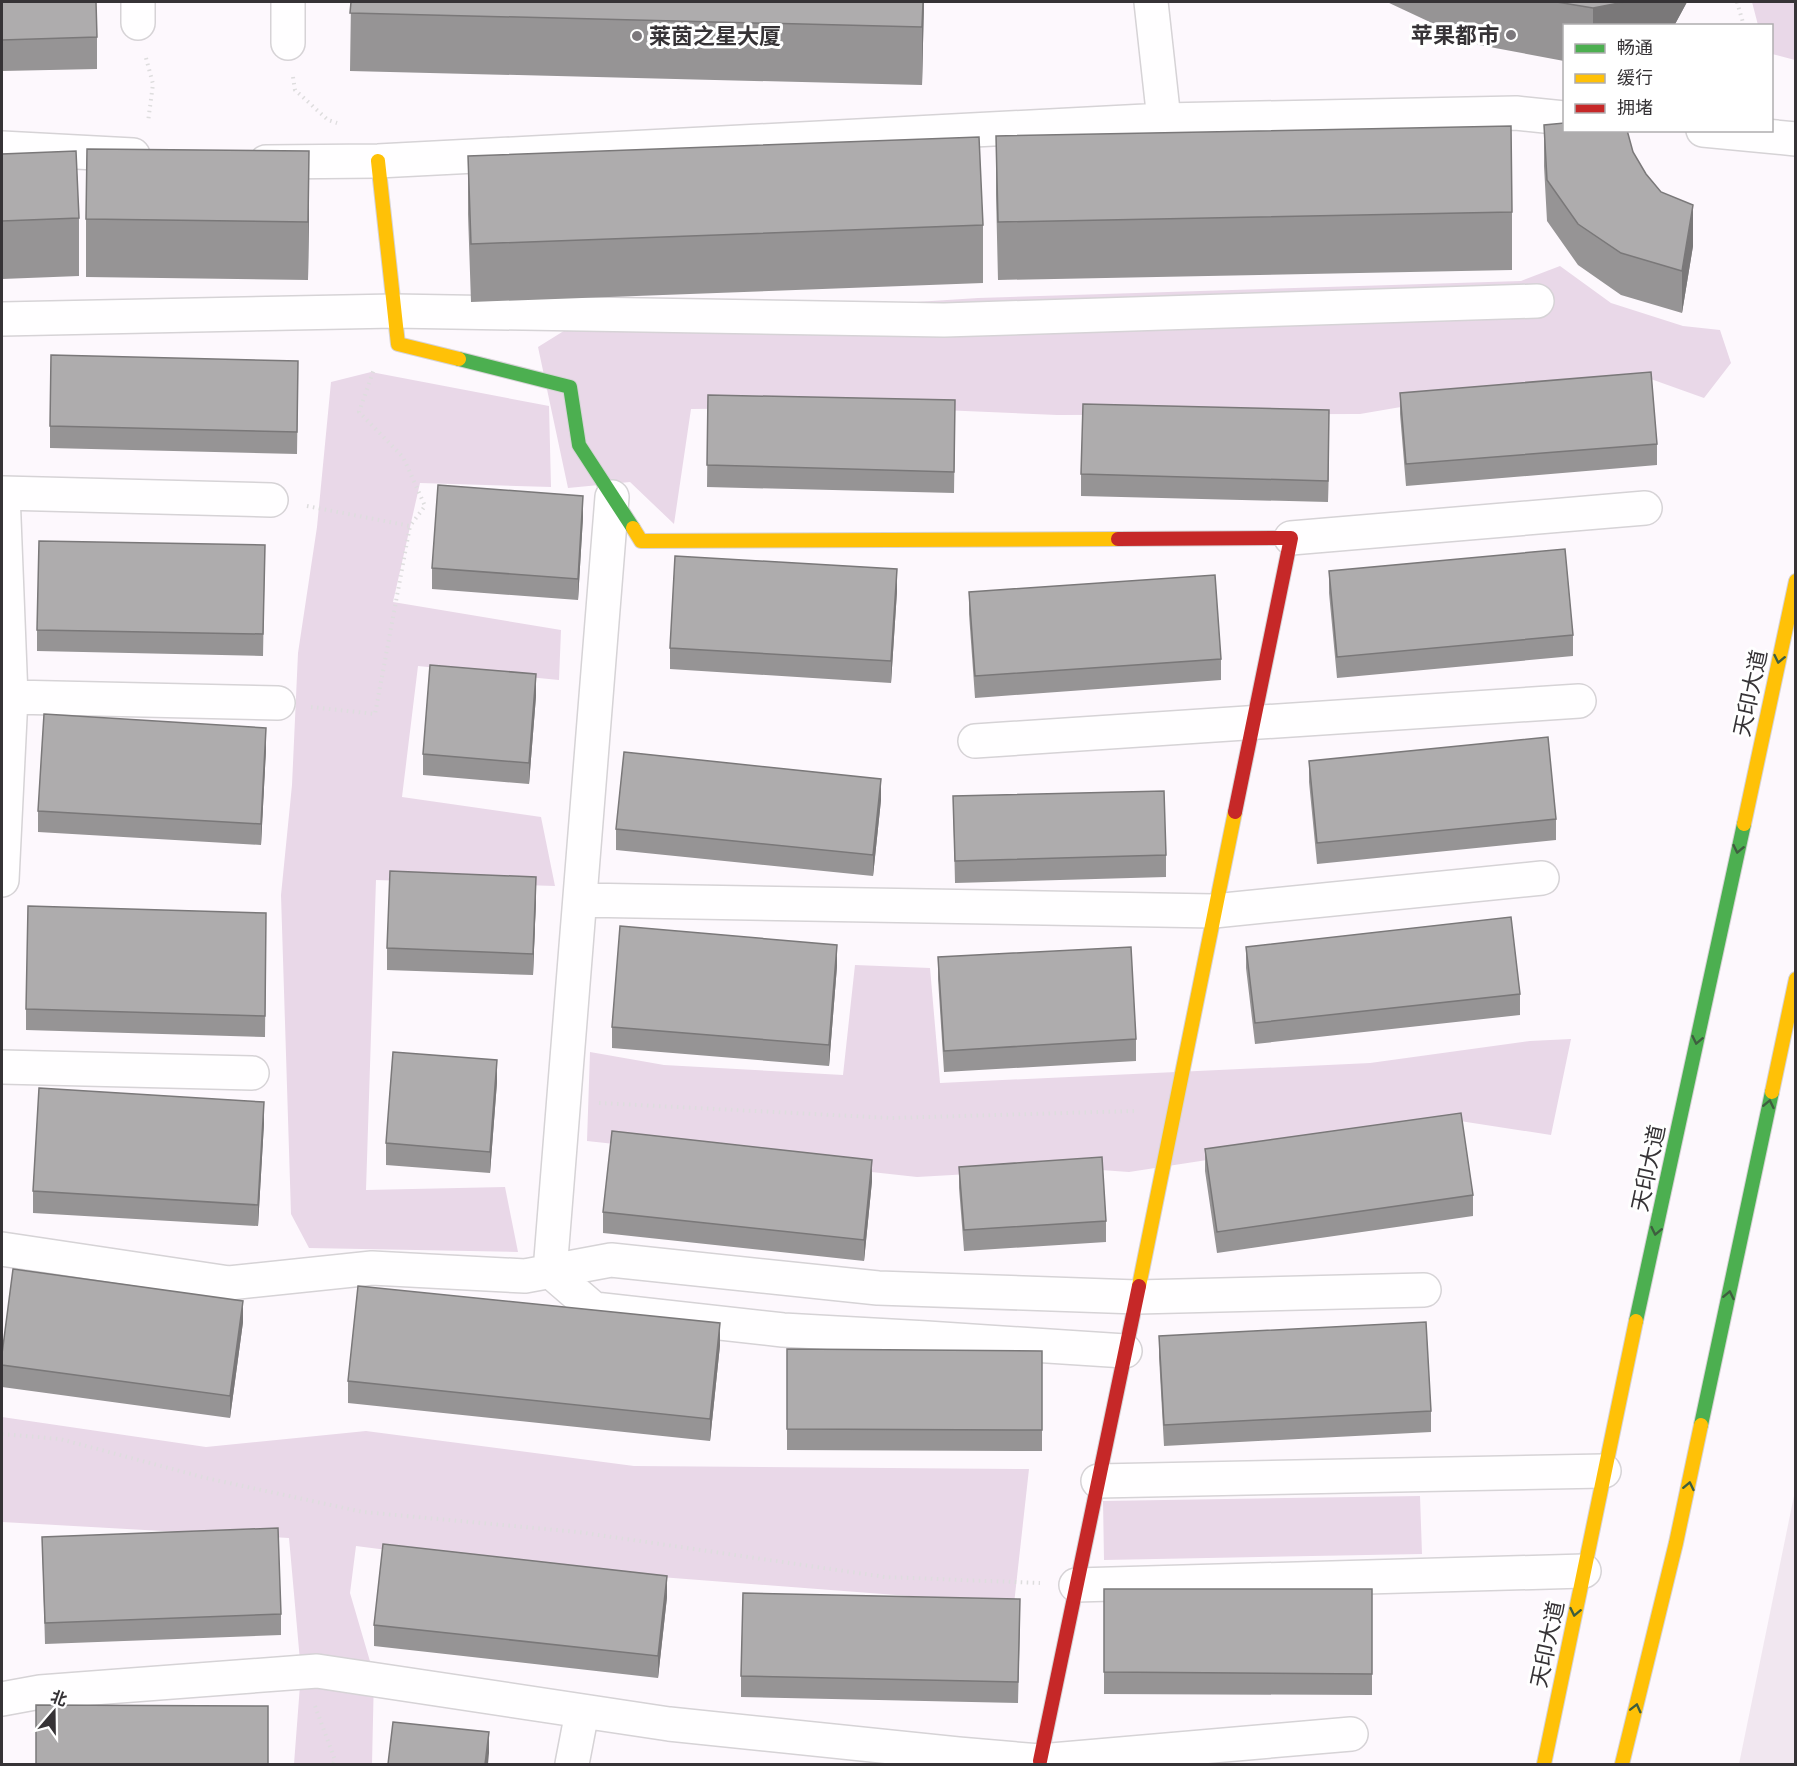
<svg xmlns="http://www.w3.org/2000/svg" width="1797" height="1766" font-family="Spectral,'Noto Sans SC',serif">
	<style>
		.built { fill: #f1e7f0 }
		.green { fill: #e9d8e8 }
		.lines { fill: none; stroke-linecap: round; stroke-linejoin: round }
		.street-casing { stroke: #d6d3d6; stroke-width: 36 }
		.fast-casing { stroke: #d6d3d6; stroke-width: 16 }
		.slow-casing { stroke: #d6d3d6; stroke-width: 16 }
		.jam-casing { stroke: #d6d3d6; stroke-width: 16 }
		.path { stroke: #deddde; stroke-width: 4; stroke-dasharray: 1.5 4.5; stroke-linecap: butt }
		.street { stroke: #fffeff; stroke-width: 33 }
		.fast { stroke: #4caf50; stroke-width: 14 }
		.slow { stroke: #ffc107; stroke-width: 14 }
		.jam { stroke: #c62828; stroke-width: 14 }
		.wall { fill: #969495 }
		.shaded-wall { fill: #7a7879 }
		.building { fill: #aeacad; stroke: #7a7879; stroke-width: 1.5 }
		.oneway { stroke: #3e5e3f }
		.poi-dot { fill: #7c787c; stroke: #fff; stroke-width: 2 }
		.labels { text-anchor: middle; stroke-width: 6; stroke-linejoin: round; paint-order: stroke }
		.poi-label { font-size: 22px; font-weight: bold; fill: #363336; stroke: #fff; text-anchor: end }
		.street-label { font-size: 22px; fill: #363336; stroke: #fff }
	</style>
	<rect width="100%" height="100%" fill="#fdf8fd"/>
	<path class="built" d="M1795,1491V1764H1739Z"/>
	<path class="green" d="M1752,2H1795V60L1772,54V26L1758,25Z
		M1560,266L1611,303L1683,326L1720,330L1731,363L1704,398L1648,378L1465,396L1360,414L1057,415L871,407L691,409L674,524L630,482L568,488L538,347L575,324L978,298L1521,281Z
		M371,372L549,406L551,487L420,483L393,602L561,630L559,680L418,666L402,797L541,817L555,886L376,880L366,1190L505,1187L518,1252L309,1248L291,1214L281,895L292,785L298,653L317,527L331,382Z
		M855,965L930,968L940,1083L1370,1063L1530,1041L1571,1039L1551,1135L1460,1121L1129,1172L1073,1168L917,1177L587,1141L590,1052L664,1065L843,1075Z
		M2,1417L206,1447L366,1431L634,1466L1029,1469L1014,1604L504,1565L356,1546L350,1593L374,1675L372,1764H294L301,1672L289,1538L2,1522Z
		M1420,1496L1422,1554L1104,1560L1103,1501Z"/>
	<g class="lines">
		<g class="street-casing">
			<path id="street" d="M1151,2L1164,120
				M138,23V2
				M288,43V2
				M1703,130L1796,139
				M2,148L133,155
				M266,162L378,161L1164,120L1516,113L1564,118
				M2,319L394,311L944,320L1537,301
				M2,493H3L11,697L2,880
				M3,493L271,500
				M612,497L550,1271L594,1309L783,1330L927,1338L1125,1351
				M1291,538L1645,508
				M11,697L278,703
				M975,741L1579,701
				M580,900L1214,911L1542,878
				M2,1067L252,1073
				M2,1249L229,1283L372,1268L525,1276L611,1260L878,1288L1137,1297L1424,1290
				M1098,1481L1604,1471
				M1076,1585L1584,1571
				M2,1699L40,1692L317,1671L669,1724L958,1754L1040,1761L1351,1734
				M572,1764L582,1712"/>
		</g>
		<g class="fast-casing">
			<path id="fast" d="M459,359L570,387L579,445L633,528
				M1636,1321L1744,824
				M1701,1425L1772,1092"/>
		</g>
		<g class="slow-casing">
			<path id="slow" d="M378,161L398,344L459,359
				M633,528L641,541L1118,539
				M1744,824L1796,581
				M1772,1092L1796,979
				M1139,1286L1235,812
				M1544,1764L1636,1321
				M1622,1764L1676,1543L1701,1425"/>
		</g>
		<g class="jam-casing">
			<path id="jam" d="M1118,539L1291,538L1235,812
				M1040,1761L1139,1286"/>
		</g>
		<path class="path" d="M1737,2L1744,26
			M146,58L153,84L148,122
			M293,77L295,90L328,120L337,123
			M307,506L410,526L425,506L403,457L359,412L374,369
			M311,707L375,714L410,526
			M599,1103L891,1118L1137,1111
			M2,1434L60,1439L206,1478L363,1512L578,1532L885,1577L1040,1583
			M315,1706L335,1760L333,1764"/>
		<use href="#street" class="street"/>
		<use href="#fast" class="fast"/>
		<use href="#slow" class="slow"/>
		<use href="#jam" class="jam"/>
	</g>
	<path class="wall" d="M2,2L97,37V69L2,71Z
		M351,2H924L922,85L350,71Z
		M1387,2H1687L1674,26H1564V61L1479,45Z
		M1544,125L1646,174L1693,246L1682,313L1621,295L1578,265L1547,221L1544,166Z
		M996,136L1512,212V270L998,280L996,194Z
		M2,154L79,218V276L2,279Z
		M468,156L983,225V283L471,302L468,214Z
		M309,209L308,280L86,277V219Z
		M298,382L297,454L50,448V426Z
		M1400,393L1657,444V465L1406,486L1400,414Z
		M708,395L955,422L954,493L707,487Z
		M1329,431L1328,502L1081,496V474Z
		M583,517L578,600L432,589V568Z
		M265,545L263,656L37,651V630Z
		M1329,571L1573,635V656L1337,678L1329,593Z
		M897,591L891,683L670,669V648Z
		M969,592L1221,659V680L975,698L969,614Z
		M536,696L529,784L423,775V754Z
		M266,749L261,845L38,832V811Z
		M1309,761L1556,819V840L1317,864L1309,782Z
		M953,796L1166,855V877L955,883Z
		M881,800L873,876L616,850V829Z
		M536,899L533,975L387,970V948Z
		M266,935L265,1037L26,1030V1009Z
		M1246,947L1520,994V1015L1255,1044L1246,968Z
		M938,957L1136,1039V1061L944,1072L938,979Z
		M837,966L829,1066L612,1048V1027Z
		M497,1082L490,1173L386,1165V1143Z
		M264,1123L258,1226L33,1213V1191Z
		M1205,1149L1473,1195V1216L1217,1253L1205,1171Z
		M959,1167L1106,1221V1242L964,1251L959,1188Z
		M872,1181L864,1261L603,1233V1212Z
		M243,1322L230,1418L2,1387V1354Z
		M1159,1336L1431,1411V1432L1164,1446L1159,1357Z
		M720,1345L710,1441L348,1403V1381Z
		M787,1349L1042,1351V1451L787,1450Z
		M42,1537L281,1614V1635L45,1644Z
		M1104,1589H1372V1695L1104,1694Z
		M667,1597L658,1678L374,1646V1625Z
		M1020,1621L1018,1703L741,1697V1676Z"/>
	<path class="shaded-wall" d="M923,2H924L922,85V27Z
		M1624,2H1687L1674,26H1593V8Z
		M309,151V209L308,280V222Z
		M1693,205V246L1682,313V271Z
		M1329,410V431L1328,502V481Z
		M583,496V517L578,600V579Z
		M897,569V591L891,683V661Z
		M536,674V696L529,784V763Z
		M266,728V749L261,845V824Z
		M881,779V800L873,876V855Z
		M536,877V899L533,975V954Z
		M837,945V966L829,1066V1045Z
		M497,1060V1082L490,1173V1152Z
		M264,1102V1123L258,1226V1205Z
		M872,1160V1181L864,1261V1240Z
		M243,1301V1322L230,1418V1396Z
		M720,1323V1345L710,1441V1419Z
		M667,1576V1597L658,1678V1656Z
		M489,1732V1753L488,1764H485Z"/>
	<path class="building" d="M2,2H96L97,37L2,40Z
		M351,2H923L922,27L350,13Z
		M1557,2H1624L1593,8Z
		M1564,123V130H1627L1633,152L1646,174L1661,192L1693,205L1682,271L1621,253L1578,224L1547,180L1544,125Z
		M1511,126L1512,212L998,222L996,136Z
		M979,137L983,225L471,244L468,156Z
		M87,149L309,151L308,222L86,219Z
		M76,151L79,218L2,221V154Z
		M51,355L298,361L297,432L50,426Z
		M1651,372L1657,444L1406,464L1400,393Z
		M708,395L955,400L954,472L707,465Z
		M1083,404L1329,410L1328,481L1081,474Z
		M438,485L583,496L578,579L432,568Z
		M39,541L265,545L263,634L37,630Z
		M1565,549L1573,635L1337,657L1329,571Z
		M675,556L897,569L891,661L670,648Z
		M1215,575L1221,659L975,676L969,592Z
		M430,665L536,674L529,763L423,754Z
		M44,714L266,728L261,824L38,811Z
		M1548,737L1556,819L1317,843L1309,761Z
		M624,752L881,779L873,855L616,829Z
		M1164,791L1166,855L955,861L953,796Z
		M390,871L536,877L533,954L387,948Z
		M28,906L266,913L265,1016L26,1009Z
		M1511,917L1520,994L1255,1023L1246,947Z
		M620,926L837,945L829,1045L612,1027Z
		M1131,947L1136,1039L944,1051L938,957Z
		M393,1052L497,1060L490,1152L386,1143Z
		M39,1088L264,1102L258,1205L33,1191Z
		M1461,1113L1473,1195L1217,1232L1205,1149Z
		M612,1131L872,1160L864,1240L603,1212Z
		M1102,1157L1106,1221L964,1230L959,1167Z
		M13,1269L243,1301L230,1396L2,1365V1354Z
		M358,1286L720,1323L710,1419L348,1381Z
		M1426,1322L1431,1411L1164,1425L1159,1336Z
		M787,1349L1042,1351V1430L787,1429Z
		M278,1528L281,1614L45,1623L42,1537Z
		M383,1544L667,1576L658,1656L374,1625Z
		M1104,1589H1372V1674L1104,1672Z
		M743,1593L1020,1599L1018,1682L741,1676Z
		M36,1705L268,1706V1764H36Z
		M393,1722L489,1732L485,1764H388Z"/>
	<defs><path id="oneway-chevron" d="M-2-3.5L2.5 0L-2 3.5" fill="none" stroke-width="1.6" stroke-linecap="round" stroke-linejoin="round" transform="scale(1.5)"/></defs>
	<g class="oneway">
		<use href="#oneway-chevron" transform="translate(1779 659) rotate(102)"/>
		<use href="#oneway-chevron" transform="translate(1738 849) rotate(102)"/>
		<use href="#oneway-chevron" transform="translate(1697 1040) rotate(102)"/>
		<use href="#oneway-chevron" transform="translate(1769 1104) rotate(-78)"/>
		<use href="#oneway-chevron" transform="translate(1656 1231) rotate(102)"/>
		<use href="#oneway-chevron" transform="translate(1729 1295) rotate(-78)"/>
		<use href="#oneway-chevron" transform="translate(1689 1486) rotate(-78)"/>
		<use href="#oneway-chevron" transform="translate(1575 1612) rotate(102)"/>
		<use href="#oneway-chevron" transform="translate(1636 1708) rotate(-76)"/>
	</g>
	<g class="poi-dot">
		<circle cx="1511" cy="35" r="6"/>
		<circle cx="637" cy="36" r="6"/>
	</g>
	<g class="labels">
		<g class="poi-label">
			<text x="1499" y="43">苹果都市</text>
			<text x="649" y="44" text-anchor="start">莱茵之星大厦</text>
		</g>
		<g class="street-label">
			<text transform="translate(1750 693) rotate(-78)" y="8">天印大道</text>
			<text transform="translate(1648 1168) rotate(-78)" y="8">天印大道</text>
			<text transform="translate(1547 1644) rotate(-78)" y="8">天印大道</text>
		</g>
	</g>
	<rect width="1797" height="1766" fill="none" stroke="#363336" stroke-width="6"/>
	<rect x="1563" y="24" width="210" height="108" fill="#ffffff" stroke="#afadaf" stroke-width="1.5"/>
	<rect x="1575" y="44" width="30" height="9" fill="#4caf50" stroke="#afadaf" stroke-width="1.5"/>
	<text x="1617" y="54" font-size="18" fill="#363336">畅通</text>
	<rect x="1575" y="74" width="30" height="9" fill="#ffc107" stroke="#afadaf" stroke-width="1.5"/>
	<text x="1617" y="84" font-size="18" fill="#363336">缓行</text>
	<rect x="1575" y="104" width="30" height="9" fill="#c62828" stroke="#afadaf" stroke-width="1.5"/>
	<text x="1617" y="114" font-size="18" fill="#363336">拥堵</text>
	<g transform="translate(54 1712) rotate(20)" stroke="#ffffff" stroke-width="4.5" paint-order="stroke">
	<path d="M0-4.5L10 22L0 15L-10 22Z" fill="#363336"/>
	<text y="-9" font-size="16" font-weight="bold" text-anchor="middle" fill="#363336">北</text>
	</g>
</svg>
